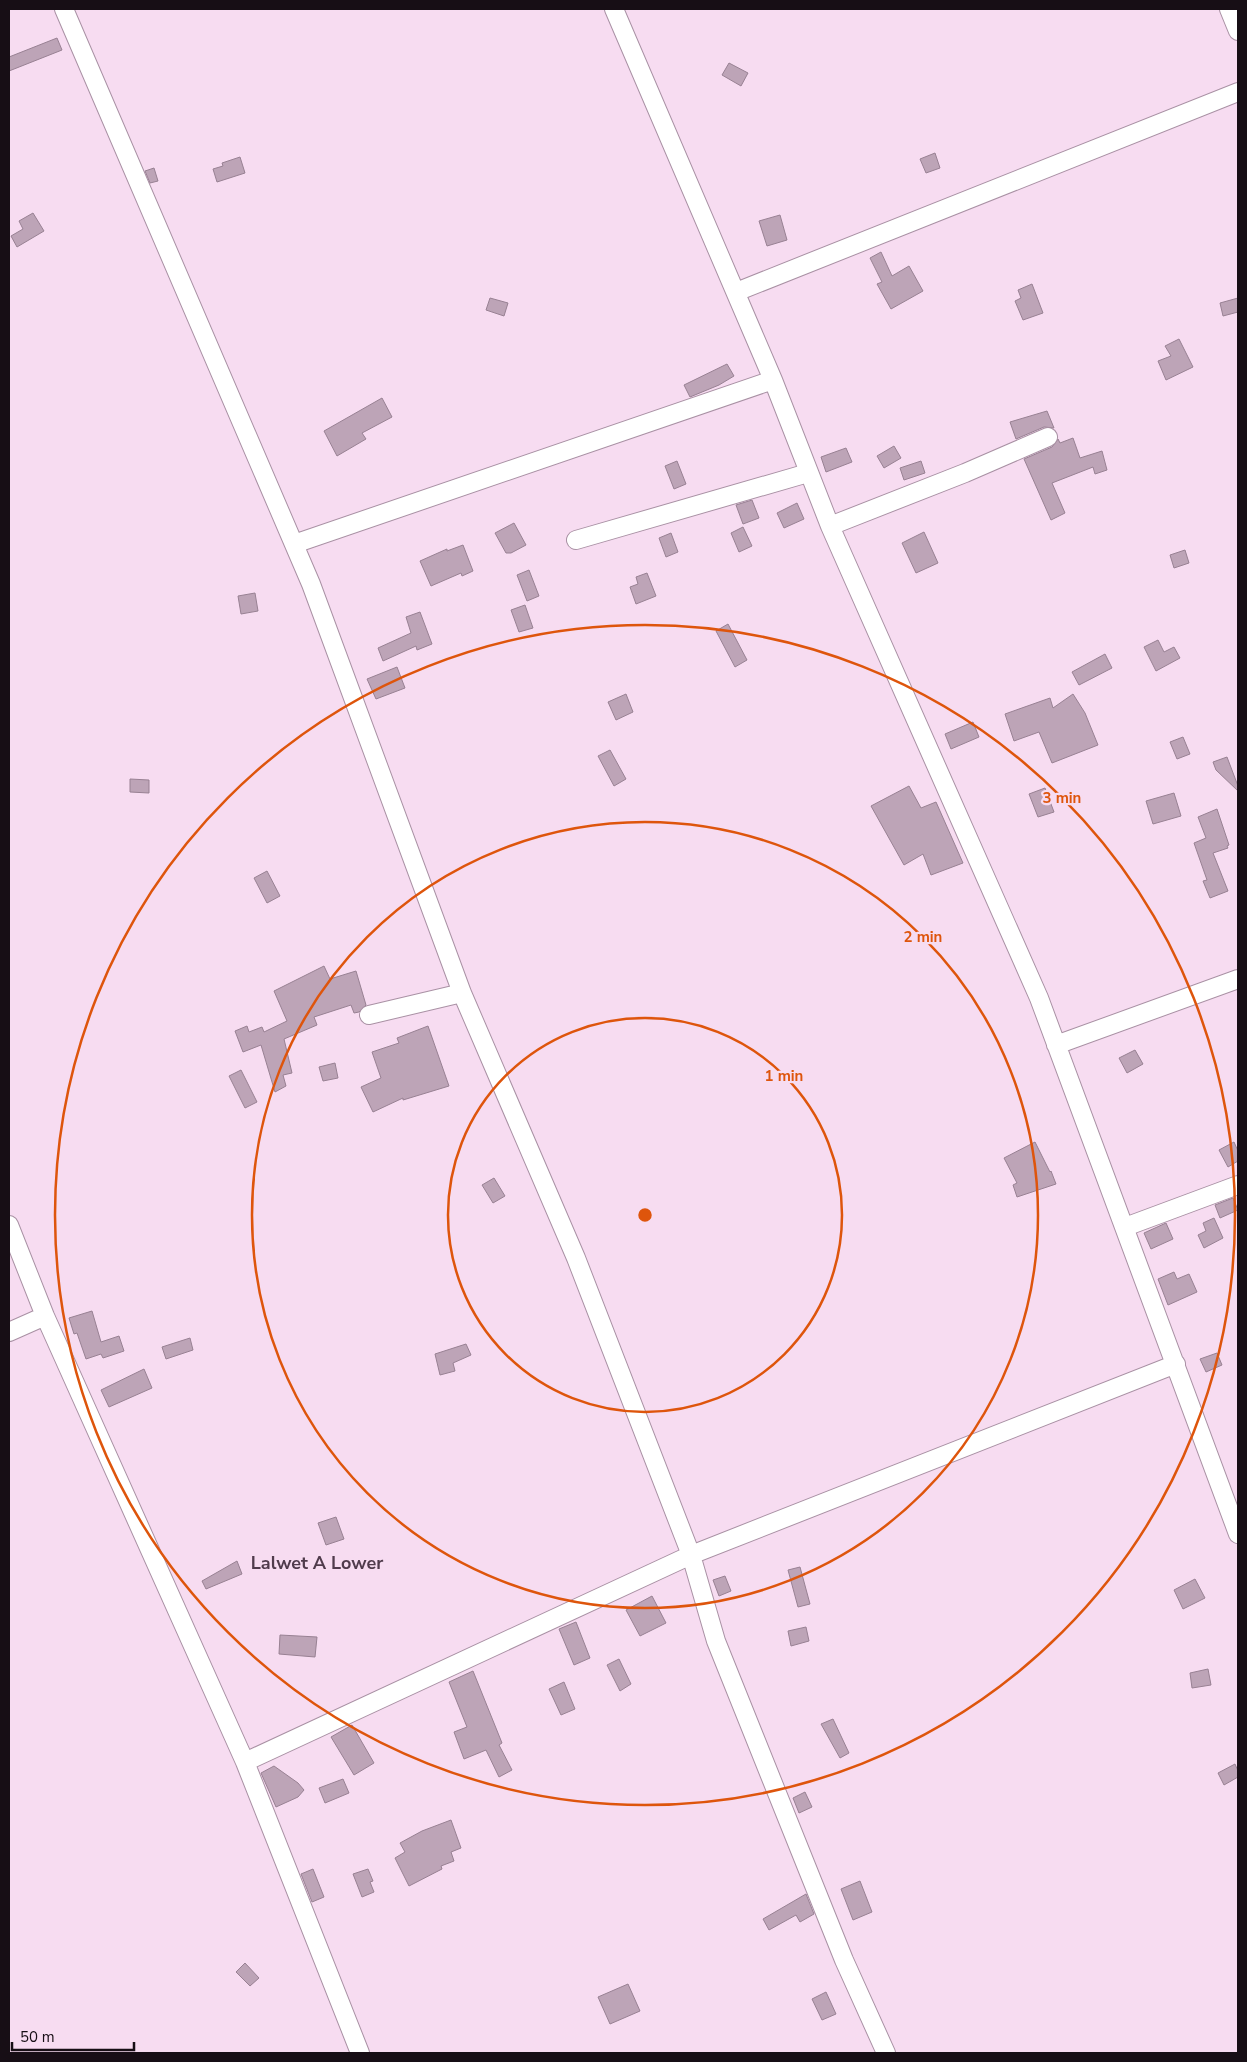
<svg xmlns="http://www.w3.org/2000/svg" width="1247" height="2062" font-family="'Nunito Sans',sans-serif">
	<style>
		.building { fill: #bda4b7; stroke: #988193 }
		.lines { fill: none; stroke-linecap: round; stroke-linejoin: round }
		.minor-casing { stroke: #a991a4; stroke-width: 20 }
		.minor { stroke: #fff; stroke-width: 18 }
		.ring { fill: none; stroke: #de550c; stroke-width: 2.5 }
		.labels { text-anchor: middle; stroke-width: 4.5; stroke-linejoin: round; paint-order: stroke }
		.quarter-label { font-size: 18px; font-weight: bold; fill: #503b4c; stroke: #f7dcf1 }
		.centre { fill: #de550c; stroke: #f7dcf1; stroke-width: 2.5 }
		.ring-label { font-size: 15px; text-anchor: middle; font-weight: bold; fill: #de550c; stroke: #f7dcf1; stroke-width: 4.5; stroke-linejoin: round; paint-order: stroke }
	</style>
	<rect width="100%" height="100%" fill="#f7dcf1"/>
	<path class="building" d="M57,38L62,50L9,71V57Z
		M729,63L748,73L741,86L722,75Z
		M935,153L940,168L926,173L920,159Z
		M240,157L245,173L217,182L213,169L223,166L222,163Z
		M154,168L158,181L150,183L145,171Z
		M33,213L44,231L17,247L11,236L23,229L19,221Z
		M780,215L787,240L767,246L759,221Z
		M881,252L892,276L909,266L923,291L891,309L877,284L882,282L870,258Z
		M1032,284L1043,313L1023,320L1015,301L1021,298L1018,290Z
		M490,298L508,303L504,316L486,310Z
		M1238,298V312L1223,316L1220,303Z
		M1179,339L1193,367L1166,380L1158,361L1171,356L1165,346Z
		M727,364L734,376L719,385L690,397L684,385Z
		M382,398L392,417L362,433L366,439L337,456L324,431Z
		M1047,411L1054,428L1044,427L1016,439L1010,422Z
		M1073,438L1080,458L1102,451L1107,470L1095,474L1093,467L1052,483L1065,513L1051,520L1024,459L1052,447L1058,439L1060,443Z
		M894,446L901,458L884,468L877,456Z
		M846,448L852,462L826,472L821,457Z
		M677,461L686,484L674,489L665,466Z
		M921,461L925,473L904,480L900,468Z
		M752,500L759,518L743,524L736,505Z
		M797,503L804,519L784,528L777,513Z
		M514,523L526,545L511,553H506L495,533Z
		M743,527L752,546L739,552L731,533Z
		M924,532L938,563L916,573L902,543Z
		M671,533L678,552L666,557L659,538Z
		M463,545L473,571L462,576L461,573L431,586L420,561L447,549V551Z
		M1185,550L1189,563L1174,568L1170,555Z
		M529,570L539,596L527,601L517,575Z
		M647,573L656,596L636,604L630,587L638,584L636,577Z
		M255,593L258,611L241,614L238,596Z
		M525,605L533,628L519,632L511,610Z
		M420,612L432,644L417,650L416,646L383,661L378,648L411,633L406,617Z
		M728,624L747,660L735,667L716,631Z
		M1158,640L1164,652L1174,647L1180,658L1156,671L1144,647Z
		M1105,654L1112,668L1079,685L1072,672Z
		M397,667L405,688L376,699L367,679Z
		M626,694L633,712L616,720L608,702Z
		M1073,694L1085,713L1098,745L1052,763L1039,732L1014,741L1005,714L1050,698L1053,708Z
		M973,722L979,737L951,749L945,734Z
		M1183,737L1190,754L1177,759L1170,742Z
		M610,750L626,779L614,786L598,756Z
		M1227,757L1238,786V791L1216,770L1213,762Z
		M130,779L149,780V793L130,792Z
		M909,786L921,808L936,802L963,863L931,875L923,854L904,865L871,806Z
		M1045,788L1054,812L1038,817L1029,794Z
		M1174,793L1181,816L1153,824L1146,801Z
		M1217,809L1229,845L1227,846L1228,848L1213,853L1228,891L1210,898L1203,881L1207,880L1194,843L1206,838L1198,817Z
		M267,871L280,896L267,903L254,878Z
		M324,966L330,979L356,971L366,1005L359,1012L354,1013L351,1005L314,1017L317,1025L284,1039L292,1073L283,1075L286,1086L275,1092L261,1045L243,1052L235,1031L247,1026L249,1032L262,1027L264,1032L287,1021L274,991Z
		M428,1026L449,1086L403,1100V1098L373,1112L361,1087L381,1078L372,1052L399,1043L397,1038Z
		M1135,1050L1143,1064L1127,1073L1119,1058Z
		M335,1063L338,1078L323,1081L319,1067Z
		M241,1070L257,1102L245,1108L229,1076Z
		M1035,1142L1050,1172L1051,1171L1056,1184L1017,1197L1013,1185L1017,1183L1004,1158Z
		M1234,1142L1238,1151V1161L1228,1167L1219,1150Z
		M494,1178L505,1196L493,1203L482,1185Z
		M1233,1198L1238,1210L1220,1218L1215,1205Z
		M1214,1218L1223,1238L1204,1248L1198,1235L1206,1231L1203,1223Z
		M1166,1223L1173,1239L1151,1249L1144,1233Z
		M1174,1272L1177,1279L1189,1274L1197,1292L1168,1305L1158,1279Z
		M92,1311L101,1342L119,1336L124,1351L103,1358L101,1354L86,1359L77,1333L74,1334L69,1318Z
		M190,1338L193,1350L166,1359L162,1347Z
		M466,1344L471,1355L453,1363L455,1371L440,1375L435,1354Z
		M1217,1353L1222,1365L1206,1372L1200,1359Z
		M144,1369L152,1388L109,1407L101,1390Z
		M336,1517L344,1539L326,1545L318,1523Z
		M237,1561L242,1574L206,1589L202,1581Z
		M800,1567L810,1604L798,1607L788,1570Z
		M725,1576L731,1591L719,1596L713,1580Z
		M1195,1579L1205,1598L1183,1609L1174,1590Z
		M652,1596L666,1623L640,1636L626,1610Z
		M576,1622L590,1658L574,1665L559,1629Z
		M806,1627L809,1641L791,1646L788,1631Z
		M280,1635L317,1637L315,1657L279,1654Z
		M619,1659L631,1684L620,1691L607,1665Z
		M1208,1669L1211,1685L1192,1688L1190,1673Z
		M473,1671L502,1743L499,1745L512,1770L499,1777L486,1750L464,1759L454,1732L467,1727L449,1682Z
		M564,1682L575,1709L561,1715L549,1689Z
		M833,1719L849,1753L840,1758L821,1724Z
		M352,1725L374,1763L354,1775L331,1737Z
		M1235,1764L1238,1771V1777L1224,1785L1218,1773Z
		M274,1766L298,1783L304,1790L298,1797L276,1807L261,1773Z
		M343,1779L349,1793L325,1803L319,1788Z
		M805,1792L812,1807L799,1813L793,1798Z
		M451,1820L461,1848L451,1852L454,1861L441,1866L442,1869L409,1886L395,1858L405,1852L400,1843L422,1831Z
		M313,1869L324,1897L312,1902L301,1874Z
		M368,1869L373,1881L370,1882L374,1892L362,1897L353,1874Z
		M860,1881L872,1912L853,1920L841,1889Z
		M806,1894L814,1914L800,1922L796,1915L769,1930L763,1919Z
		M245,1963L259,1978L250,1986L236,1972Z
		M628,1984L640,2011L610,2024L598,1997Z
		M826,1992L836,2014L822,2020L812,1999Z"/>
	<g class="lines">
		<g class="minor-casing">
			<path id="minor" d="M64,9L311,584L462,993L576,1258L691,1555L716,1641L844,1960L886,2053
				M614,9L773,380L830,526L1039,998L1238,1534
				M1229,9L1238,31
				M736,292L1238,92
				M830,526L965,473L1048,437
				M576,540L808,473
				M294,544L773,380
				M369,1015L462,993
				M1056,1045L1238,979
				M9,1225L45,1316L245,1762L360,2053
				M1125,1227L1238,1185
				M9,1332L45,1316
				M245,1762L691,1555L1176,1364"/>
		</g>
		<use href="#minor" class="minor"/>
	</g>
	<g class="ring">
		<circle cx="645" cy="1215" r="197"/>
		<circle cx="645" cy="1215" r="393"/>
		<circle cx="645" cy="1215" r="590"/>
	</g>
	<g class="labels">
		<g class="quarter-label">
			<text x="317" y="1569">Lalwet A Lower</text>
		</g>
	</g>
	<circle cx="645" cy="1215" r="8" class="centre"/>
	<g class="ring-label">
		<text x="1062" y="803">3 min</text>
		<text x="923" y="942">2 min</text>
		<text x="784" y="1081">1 min</text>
	</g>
	<rect width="1247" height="2062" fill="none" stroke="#170e15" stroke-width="20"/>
	<path d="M12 2042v8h122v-8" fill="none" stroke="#170e15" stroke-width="2.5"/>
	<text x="20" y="2042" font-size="15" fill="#170e15" stroke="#f7dcf1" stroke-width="4" paint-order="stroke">50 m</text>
</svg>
